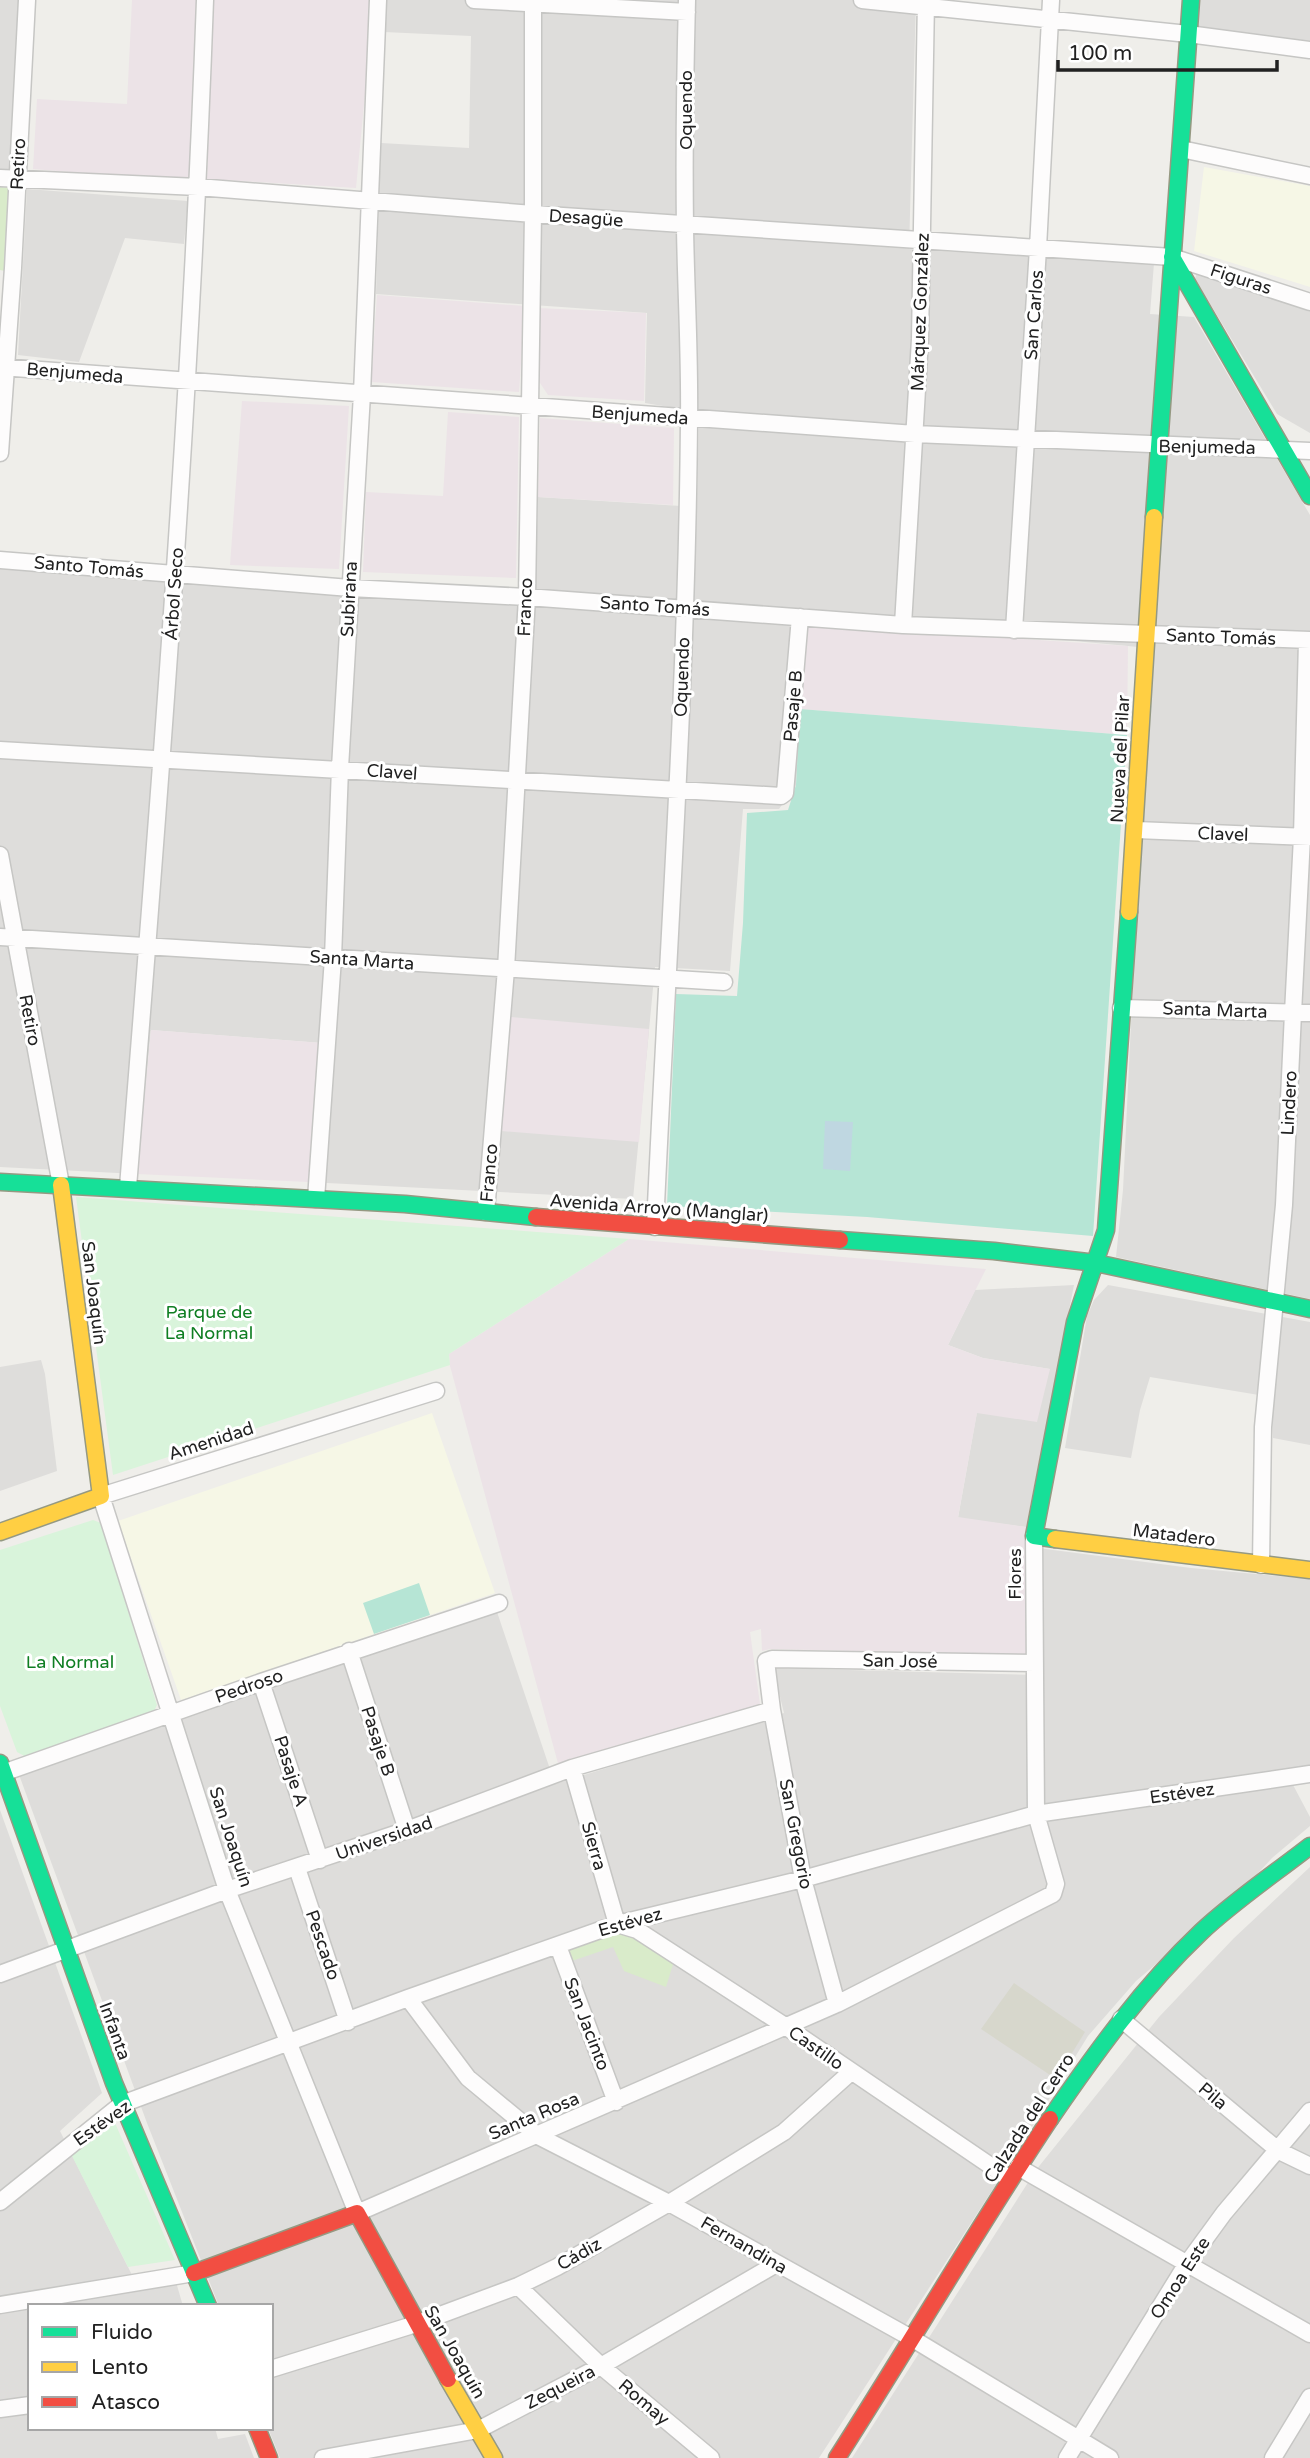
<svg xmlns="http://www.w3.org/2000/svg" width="1310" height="2458" font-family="'Varela Round',sans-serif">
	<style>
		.residential { fill: #dedddb }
		.industrial { fill: #ece3e7 }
		.education { fill: #f6f7e6 }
		.construction { fill: #d7d7cc }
		.grass { fill: #d9ebca }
		.park { fill: #d9f4db }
		.pitch { fill: #b6e5d5 }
		.water { fill: #bfd7e1 }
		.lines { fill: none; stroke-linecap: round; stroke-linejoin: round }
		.street-casing { stroke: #c6c6c4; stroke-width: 19 }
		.fast-casing { stroke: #959982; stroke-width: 19 }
		.slow-casing { stroke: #959982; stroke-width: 19 }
		.jam-casing { stroke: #959982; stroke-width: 19 }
		.street { stroke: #fdfcfc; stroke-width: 16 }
		.fast { stroke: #16e098; stroke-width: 16 }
		.slow { stroke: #ffcf43; stroke-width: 16 }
		.jam { stroke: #f24e42; stroke-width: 16 }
		.labels { text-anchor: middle; stroke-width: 6; stroke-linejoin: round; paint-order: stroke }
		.street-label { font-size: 18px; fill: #212121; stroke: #fff }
		.park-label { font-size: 18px; fill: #0f7e22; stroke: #fff }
	</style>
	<rect width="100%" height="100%" fill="#efeeea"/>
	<path class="residential" d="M0,0H23L13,173L0,172Z
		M385,0H916L909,249L1154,263L1150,314L1194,317L1310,515V1299L1116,1257L1123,1190L1149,648L801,615V711L796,785L779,809H743L730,971L655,967L633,1199L308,1182L322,1043L151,1030L137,1174L0,1167V567L535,603L538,497L697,507L699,412L645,403L647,313L376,294L381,143L469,148L471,36L384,32Z
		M1198,0H1310V41L1197,29Z
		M27,189L188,201L184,244L125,238L79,362L18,355Z
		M1197,272L1310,306V433L1277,414L1195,279Z
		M1074,1285L1026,1527L958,1518L977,1412L1050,1369L983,1358L948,1345L975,1290Z
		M1108,1285L1310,1322V1445L1273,1438L1271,1397L1150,1377L1140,1410L1131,1458L1065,1448L1087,1316L1094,1300Z
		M41,1360L45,1374L57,1471L0,1491V1367Z
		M1038,1548L1191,1568L1310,1579V1768L1292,1783L1310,1817V1826L1272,1858L1239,1894L1136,1981L1088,2036L1006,2169L819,2458H280L268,2428H271V2306H219L147,2123L18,1772L496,1609L555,1784L784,1713L773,1668L1038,1675Z
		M0,1810L102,2093L60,2131L138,2287L176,2282L183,2306H30V2428H215L218,2439L245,2434L254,2458H0Z
		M1310,1867V2458H852L1036,2170L1159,2017L1234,1938Z"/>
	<path class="industrial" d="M132,0H200L192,182L33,169L37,99L127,104Z
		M213,0H374L356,188L207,179Z
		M377,295L525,306L519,392L371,382Z
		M538,308L646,313L644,401L548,395L538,380Z
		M242,401L349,406L339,569L230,565Z
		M448,412L519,417L516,578L363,572L366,492L443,496Z
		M540,418L674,428L673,505L538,497Z
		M803,624L1128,646L1127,735L800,709Z
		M511,1017L649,1029L639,1142L501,1131Z
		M151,1030L322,1043L308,1182L137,1174Z
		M629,1239L986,1269L948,1345L983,1358L1050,1369L1037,1422L977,1413L958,1517L1026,1527L1029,1655L770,1649L762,1651L761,1629L750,1632L760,1704L559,1767L450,1366L449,1354Z"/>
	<path class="education" d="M1204,167L1310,186V287L1194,251Z
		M432,1413L495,1593L181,1700L118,1521Z"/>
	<path class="construction" d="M1014,1983L1085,2032L1056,2079L981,2029Z"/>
	<path class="grass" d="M0,187L11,188L5,271L0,270Z
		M625,1930L674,1961L666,1987L624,1971L613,1947L569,1962L565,1950Z"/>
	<path class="park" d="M76,1197L629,1239L449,1354L450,1365L113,1475Z
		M93,1520L101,1523L157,1705L154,1711L28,1758L17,1752L0,1706V1550Z
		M115,2123L175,2260L128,2267L71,2154Z"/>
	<path class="pitch" d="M800,709L1127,735L1093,1236L867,1217L667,1206L676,994L737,996L743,923L747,813L788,810L796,785Z
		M419,1583L430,1615L374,1634L363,1603Z"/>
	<path class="water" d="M825,1121L853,1122L850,1171L823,1169Z"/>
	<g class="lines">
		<g class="street-casing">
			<path id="street" d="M474,0L687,12
				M862,0L1188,34L1310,50
				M1181,149L1310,176
				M0,178L198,187L533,214L1172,257L1310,302
				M0,367L915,434L1310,451
				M0,453L13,268L27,0
				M0,560L350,588L527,597L903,625L1310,640
				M903,625L920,339L926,0
				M1014,630L1038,248L1051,0
				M0,750L781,796L785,793L800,617
				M1136,830L1310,837
				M0,855L61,1185
				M0,937L724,982
				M1121,1008L1310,1013
				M128,1187C160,792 191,397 205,0
				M316,1199L333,958L340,768L362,394L378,0
				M486,1212L506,969L527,597L533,214V0
				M655,1227C667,958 687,689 689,420C690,356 686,292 685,228C684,152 685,76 687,0
				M436,1391L101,1496L227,1890L357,2213L837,2004L1053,1894L1056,1884L1036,1814L1034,1536
				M1261,1565L1263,1427L1284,1205L1293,1013L1302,837L1307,641
				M349,1651L407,1830
				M261,1682L320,1860
				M572,1768L617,1924L637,1930L785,2026L1010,2179
				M0,1774L261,1682L499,1603
				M297,1868L348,2022
				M558,1946L616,2102
				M0,1974L227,1890L407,1830L572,1768L772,1710
				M408,1998L468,2078L538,2136L669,2203L913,2339L1110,2458
				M837,2004L803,1879L772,1710L766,1661L772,1659L1035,1663
				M1121,2019L1279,2151L1310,2166
				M1018,2167L1310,2334
				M0,2202L122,2104L408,1998L617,1924L803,1879L1036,1814L1310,1774
				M518,2286L601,2366L711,2458
				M0,2305L194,2273
				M271,2369L416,2324L518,2286L557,2267L669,2203L784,2132L851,2072
				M0,2409L30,2405
				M323,2458L478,2430L601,2366L776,2264
				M1067,2458L1186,2265L1224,2213L1310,2111
				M1273,2458L1310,2397"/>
		</g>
		<g class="fast-casing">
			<path id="fast" d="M1172,257L1310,496
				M1154,517L1191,0
				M0,1182L405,1204L536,1217
				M840,1240L994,1251L1096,1263L1310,1309
				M1055,1539L1034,1536L1075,1322L1106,1230L1129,912
				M0,1763L114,2083L208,2306
				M1050,2119C1096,2052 1142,1988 1201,1932C1234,1901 1274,1874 1310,1846"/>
		</g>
		<g class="slow-casing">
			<path id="slow" d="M1129,912L1154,517
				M0,1532L101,1496L61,1185
				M1055,1539L1310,1570
				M448,2379L494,2458"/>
		</g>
		<g class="jam-casing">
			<path id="jam" d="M536,1217L840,1240
				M194,2273L357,2213L448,2379
				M257,2428L269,2458
				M837,2458C909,2346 976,2230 1050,2119"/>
		</g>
		<use href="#street" class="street"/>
		<use href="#fast" class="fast"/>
		<use href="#slow" class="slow"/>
		<use href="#jam" class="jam"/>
	</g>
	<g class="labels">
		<g class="street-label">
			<text transform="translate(686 110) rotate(-90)" y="6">Oquendo</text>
			<text transform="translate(18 164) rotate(-87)" y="6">Retiro</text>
			<text transform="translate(586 218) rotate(4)" y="6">Desagüe</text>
			<text transform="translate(1241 279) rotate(18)" y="6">Figuras</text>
			<text transform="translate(920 312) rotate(-88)" y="6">Márquez González</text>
			<text transform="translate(1034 315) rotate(-86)" y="6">San Carlos</text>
			<text transform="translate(75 373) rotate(5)" y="6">Benjumeda</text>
			<text transform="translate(640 415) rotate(4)" y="6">Benjumeda</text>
			<text transform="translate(1207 447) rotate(1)" y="6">Benjumeda</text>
			<text transform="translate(89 567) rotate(5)" y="6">Santo Tomás</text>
			<text transform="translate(174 594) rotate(-86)" y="6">Árbol Seco</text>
			<text transform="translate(349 599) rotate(-87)" y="6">Subirana</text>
			<text transform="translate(655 606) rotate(4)" y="6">Santo Tomás</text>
			<text transform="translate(525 607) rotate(-88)" y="6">Franco</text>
			<text transform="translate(1221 637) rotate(2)" y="6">Santo Tomás</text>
			<text transform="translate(682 677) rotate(-88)" y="6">Oquendo</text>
			<text transform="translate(793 706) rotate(-85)" y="6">Pasaje B</text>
			<text transform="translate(1120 759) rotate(-87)" y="6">Nueva del Pilar</text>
			<text transform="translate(392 772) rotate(4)" y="6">Clavel</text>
			<text transform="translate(1223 834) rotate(2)" y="6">Clavel</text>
			<text transform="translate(362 960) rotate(4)" y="6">Santa Marta</text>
			<text transform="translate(1215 1010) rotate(2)" y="6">Santa Marta</text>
			<text transform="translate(30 1020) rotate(79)" y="6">Retiro</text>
			<text transform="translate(1289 1103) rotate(-87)" y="6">Lindero</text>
			<text transform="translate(489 1173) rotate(-85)" y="6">Franco</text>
			<text transform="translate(659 1208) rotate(4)" y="6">Avenida Arroyo (Manglar)</text>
			<text transform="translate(94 1293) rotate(83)" y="6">San Joaquín</text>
			<text transform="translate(211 1441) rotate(-18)" y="6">Amenidad</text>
			<text transform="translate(1174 1535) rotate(7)" y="6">Matadero</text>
			<text transform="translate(1015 1574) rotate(-90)" y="6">Flores</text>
			<text transform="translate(900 1661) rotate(1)" y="6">San José</text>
			<text transform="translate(249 1686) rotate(-19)" y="6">Pedroso</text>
			<text transform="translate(378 1741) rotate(72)" y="6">Pasaje B</text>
			<text transform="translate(291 1771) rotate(72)" y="6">Pasaje A</text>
			<text transform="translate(1182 1793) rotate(-8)" y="6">Estévez</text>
			<text transform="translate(796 1834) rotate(79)" y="6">San Gregorio</text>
			<text transform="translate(231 1837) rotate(72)" y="6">San Joaquín</text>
			<text transform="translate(384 1838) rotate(-19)" y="6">Universidad</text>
			<text transform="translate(594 1846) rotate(74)" y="6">Sierra</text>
			<text transform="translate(630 1922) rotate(-16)" y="6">Estévez</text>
			<text transform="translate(323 1945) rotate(71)" y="6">Pescado</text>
			<text transform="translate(587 2024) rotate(69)" y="6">San Jacinto</text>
			<text transform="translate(115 2031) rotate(70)" y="6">Infanta</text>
			<text transform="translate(816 2048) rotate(35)" y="6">Castillo</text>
			<text transform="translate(1213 2096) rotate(40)" y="6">Pila</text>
			<text transform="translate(534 2116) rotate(-23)" y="6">Santa Rosa</text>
			<text transform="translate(1029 2118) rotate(-57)" y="6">Calzada del Cerro</text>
			<text transform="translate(102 2123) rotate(-35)" y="6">Estévez</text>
			<text transform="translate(744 2245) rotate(30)" y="6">Fernandina</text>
			<text transform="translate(579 2254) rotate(-29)" y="6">Cádiz</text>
			<text transform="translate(1180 2278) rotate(-57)" y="6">Omoa Este</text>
			<text transform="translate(455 2352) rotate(60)" y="6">San Joaquín</text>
			<text transform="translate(560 2387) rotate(-27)" y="6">Zequeira</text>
			<text transform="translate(644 2402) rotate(40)" y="6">Romay</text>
		</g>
		<g class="park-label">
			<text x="209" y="1318">Parque de<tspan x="209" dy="21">La Normal</tspan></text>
			<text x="70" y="1668">La Normal</text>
		</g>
	</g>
	<rect x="28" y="2304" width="245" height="126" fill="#ffffff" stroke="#a6a6a6" stroke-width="2"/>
	<rect x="42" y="2327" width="35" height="10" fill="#16e098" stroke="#a6a6a6" stroke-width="2"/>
	<text x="91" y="2339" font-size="21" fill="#212121">Fluido</text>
	<rect x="42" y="2362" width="35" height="10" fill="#ffcf43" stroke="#a6a6a6" stroke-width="2"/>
	<text x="91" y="2374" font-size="21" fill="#212121">Lento</text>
	<rect x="42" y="2397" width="35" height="10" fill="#f24e42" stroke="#a6a6a6" stroke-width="2"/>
	<text x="91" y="2409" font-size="21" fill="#212121">Atasco</text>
	<path d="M1058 60v10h219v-10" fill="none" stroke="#212121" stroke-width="3.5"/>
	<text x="1068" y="60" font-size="21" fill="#212121" stroke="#ffffff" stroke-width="5" paint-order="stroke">100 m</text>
</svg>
